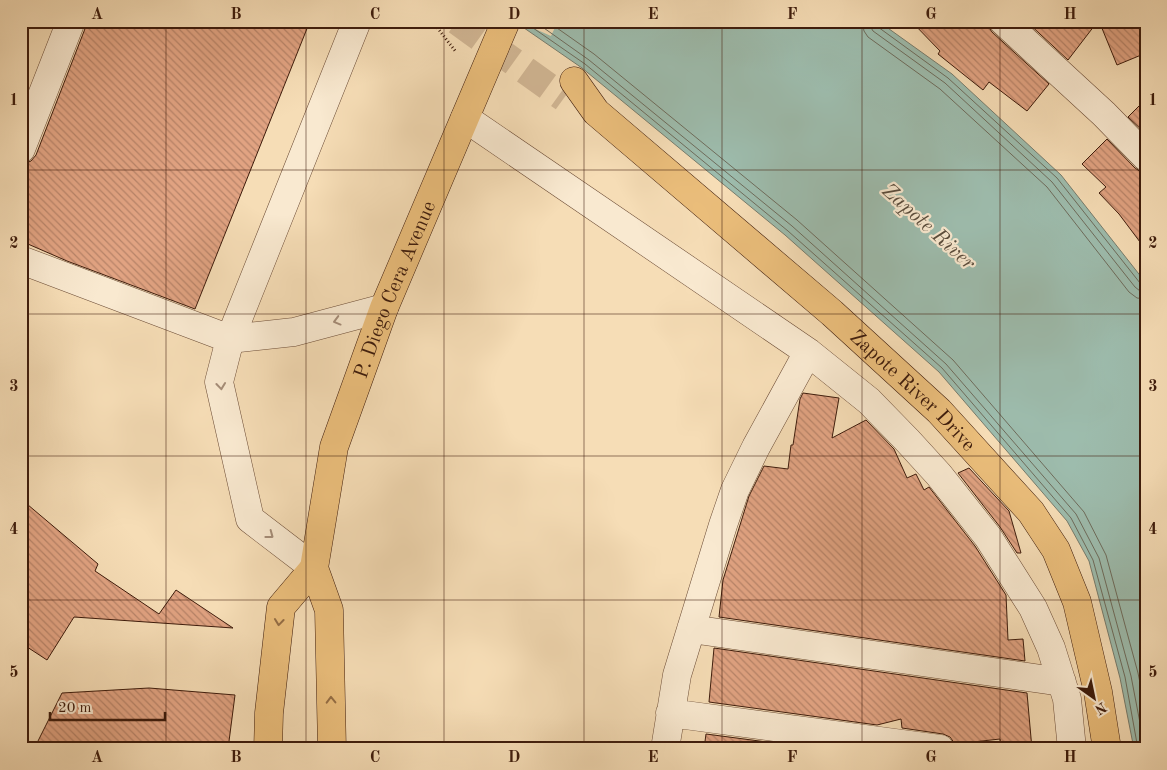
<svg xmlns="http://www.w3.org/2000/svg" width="1167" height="770" font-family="'Old Standard TT',serif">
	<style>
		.water { fill: #9dbcad; stroke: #777c6d }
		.pier { fill: #f6ddb6 }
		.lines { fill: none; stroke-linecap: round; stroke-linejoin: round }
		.shore { stroke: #6e6c5c; stroke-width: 1 }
		.building { fill: url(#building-back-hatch); stroke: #3e1c0c }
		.major-tunnel { stroke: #d1b694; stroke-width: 28; stroke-dasharray: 28 14; stroke-linecap: butt }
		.minor-casing { stroke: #6c4c36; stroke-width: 29 }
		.major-casing { stroke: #3e1c0c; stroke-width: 29 }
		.highway-casing { stroke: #3e1c0c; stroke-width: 29 }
		.path { stroke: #3e1c0c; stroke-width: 3; stroke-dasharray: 1 2.5; stroke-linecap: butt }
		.minor { stroke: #f9e9d0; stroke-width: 28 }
		.major { stroke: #ebbe7b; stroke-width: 28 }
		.highway { stroke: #ebbe7b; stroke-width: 28 }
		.oneway { stroke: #a58d78 }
		.oneway2 { stroke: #946d44 }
		.grid { fill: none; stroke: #3e1c0c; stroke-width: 1; stroke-opacity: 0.55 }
		.labels { text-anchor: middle; stroke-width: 4.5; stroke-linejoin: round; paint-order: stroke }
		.street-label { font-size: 20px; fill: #3e1c0c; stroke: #f9e9d0 }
		.water-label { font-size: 21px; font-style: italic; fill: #5a4c3c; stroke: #f9e9d0 }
		.neatline { fill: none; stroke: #3e1c0c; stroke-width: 2 }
		.grid-label { font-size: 16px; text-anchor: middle; font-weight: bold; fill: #3e1c0c }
	</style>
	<defs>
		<pattern id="building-back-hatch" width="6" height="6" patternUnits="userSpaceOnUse" patternTransform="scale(1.25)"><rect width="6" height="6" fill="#e1a382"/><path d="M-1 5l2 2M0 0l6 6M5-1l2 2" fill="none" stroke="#b88469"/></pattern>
	</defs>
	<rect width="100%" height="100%" fill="#f6ddb6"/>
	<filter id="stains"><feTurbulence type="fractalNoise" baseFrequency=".004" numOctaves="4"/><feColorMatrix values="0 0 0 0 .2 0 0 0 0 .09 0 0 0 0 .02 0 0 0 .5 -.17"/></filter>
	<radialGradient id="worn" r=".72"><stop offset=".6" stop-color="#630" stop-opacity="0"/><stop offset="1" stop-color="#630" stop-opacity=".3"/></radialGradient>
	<path class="water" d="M514,21H878L952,74L1061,175L1146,283V749H1134L1120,678L1089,561L1067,521L939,372L785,235L582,68Z"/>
	<path class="pier" d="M517,21H558L551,36Z"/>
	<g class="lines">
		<path class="shore" d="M523,21L585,64L788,231L942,368L1071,518L1093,560L1125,677L1138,749
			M534,21L589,60L792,226L946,364L1076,514L1099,558L1131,676L1145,749
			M547,21L594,54L797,220L953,360L1084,512L1106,555L1138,673L1146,712
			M862,21L864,31L868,37L940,89L1047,187L1129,292L1137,298L1146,299
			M870,21V26L873,31L945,83L1052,182L1135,287L1140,291H1146
			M876,21V24L878,27L948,78L1057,178L1140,283L1146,285"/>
	</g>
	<path class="building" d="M88,21H310L195,309L67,261L21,241V171L24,164L31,161L36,155Z
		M911,21H988V26L992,32L1049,84L1027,111L989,82L983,90L938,54L940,51Z
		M1026,21H1098L1068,60Z
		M1099,21H1146V53L1117,65Z
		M1146,99V134L1128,117Z
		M1107,139L1135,168L1141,172H1146V250L1119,214L1099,193L1106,187L1082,164Z
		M803,393L839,398L832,438L866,420L894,449L907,478L916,474L924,490L929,487L975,546L1006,595L1008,640L1023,639L1025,661L719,617L723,580L749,496L764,466L788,469L791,445H793L800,399Z
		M969,468L1009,511L1021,553H1017L1000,527L958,473Z
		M21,499L98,564L95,571L159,614L176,590L233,628L74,617L47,660L21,643Z
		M714,648L1027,693L1032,749H1001L1000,739L955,744L950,737L943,734L902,728L901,719L877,725L709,702Z
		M149,688L235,695L228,749H34L62,693Z
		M706,734L820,749H704Z"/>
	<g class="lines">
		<path class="major-tunnel" d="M457,21L564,98"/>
		<g class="minor-casing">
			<path id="minor" d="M1003,21L1104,114L1146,157
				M465,118L808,352L869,401L907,440L939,475L988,537L1033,608L1051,648L1067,699L1072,749
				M21,149L71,21
				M21,260L230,339L294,332L384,308
				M314,568L250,519L219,382L230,339L357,21
				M691,629L1062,682
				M670,713L940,749
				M665,749L677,675L723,525L735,490L756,447L808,352"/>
		</g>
		<g class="major-casing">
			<g id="major">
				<path id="s1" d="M574,81L596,112L832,313L939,411L1031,512L1056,550L1077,602L1098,692L1107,749"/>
			</g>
		</g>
		<g class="highway-casing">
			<g id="highway">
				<path d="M268,749L269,713L281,607L314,568"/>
				<path id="s2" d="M332,749L329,610L314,568L334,447L384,308L506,21"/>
			</g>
		</g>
		<path class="path" d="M436,21V26L456,52"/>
		<use href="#minor" class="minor"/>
		<use href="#major" class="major"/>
		<use href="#highway" class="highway"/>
	</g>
	<defs><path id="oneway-chevron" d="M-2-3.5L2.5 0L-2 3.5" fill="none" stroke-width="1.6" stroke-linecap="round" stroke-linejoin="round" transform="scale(1.25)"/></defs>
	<g class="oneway">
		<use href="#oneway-chevron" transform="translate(337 321) rotate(165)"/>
		<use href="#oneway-chevron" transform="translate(221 386) rotate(84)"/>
		<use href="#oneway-chevron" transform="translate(270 535) rotate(37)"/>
	</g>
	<g class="oneway2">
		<use href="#oneway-chevron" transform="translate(279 622) rotate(96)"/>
		<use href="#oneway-chevron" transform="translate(331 700) rotate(-91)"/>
	</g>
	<path class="grid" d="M166,21V749M306,21V749M444,21V749M584,21V749M722,21V749M862,21V749M1000,21V749M21,170H1146M21,314H1146M21,456H1146M21,600H1146"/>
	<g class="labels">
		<g class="street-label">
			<text dy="7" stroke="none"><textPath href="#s2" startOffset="475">P. Diego Cera Avenue</textPath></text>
			<text dy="7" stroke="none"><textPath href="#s1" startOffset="460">Zapote River Drive</textPath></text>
		</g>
		<g class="water-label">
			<text transform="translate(929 226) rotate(42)" y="7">Zapote River</text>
		</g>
	</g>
	<rect width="1167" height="770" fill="none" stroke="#f6ddb6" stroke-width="55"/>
	<g transform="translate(1094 698) rotate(147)" stroke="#f9e9d0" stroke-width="4" paint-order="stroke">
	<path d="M0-4L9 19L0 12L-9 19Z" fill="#3e1c0c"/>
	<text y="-8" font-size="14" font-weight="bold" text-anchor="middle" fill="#3e1c0c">N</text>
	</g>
	<path d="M50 712v8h115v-8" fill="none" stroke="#3e1c0c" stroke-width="2.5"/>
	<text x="58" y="712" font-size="15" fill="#3e1c0c" stroke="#f9e9d0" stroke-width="4" paint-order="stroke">20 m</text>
	<rect x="28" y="28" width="1112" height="714" class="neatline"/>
	<g class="grid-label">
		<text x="97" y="19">A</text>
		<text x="236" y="19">B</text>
		<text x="375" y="19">C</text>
		<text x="514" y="19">D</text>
		<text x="653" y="19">E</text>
		<text x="792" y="19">F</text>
		<text x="931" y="19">G</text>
		<text x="1070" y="19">H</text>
		<text x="14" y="105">1</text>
		<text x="1153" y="105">1</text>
		<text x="14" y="248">2</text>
		<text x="1153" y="248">2</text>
		<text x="14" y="391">3</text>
		<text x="1153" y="391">3</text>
		<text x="14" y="534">4</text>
		<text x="1153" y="534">4</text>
		<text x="14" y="677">5</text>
		<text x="1153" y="677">5</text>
		<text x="97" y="762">A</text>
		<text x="236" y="762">B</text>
		<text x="375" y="762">C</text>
		<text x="514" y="762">D</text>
		<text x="653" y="762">E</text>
		<text x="792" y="762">F</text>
		<text x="931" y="762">G</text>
		<text x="1070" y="762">H</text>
	</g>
	<rect width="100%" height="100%" filter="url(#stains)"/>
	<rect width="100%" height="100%" fill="url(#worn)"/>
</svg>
